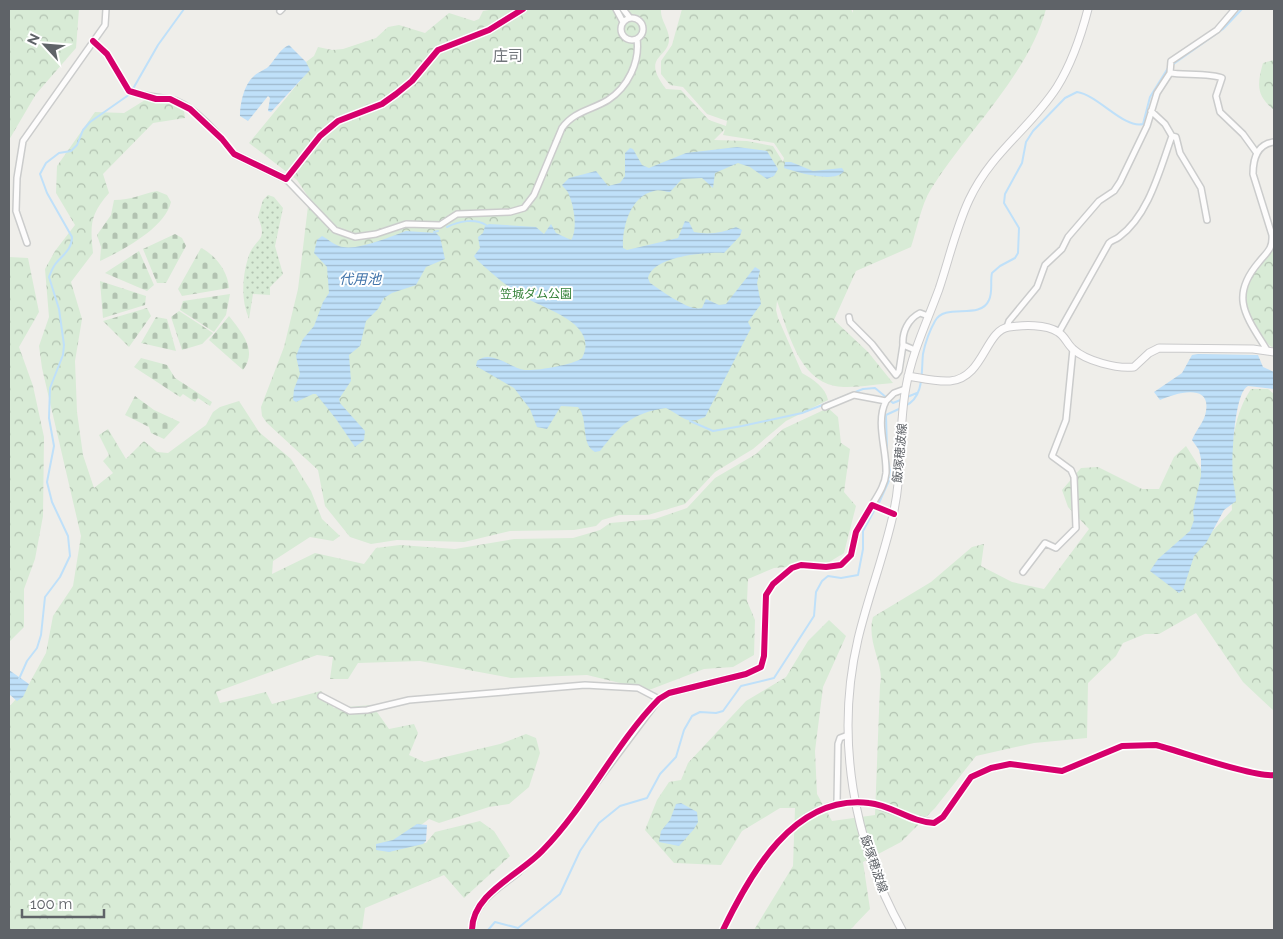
<svg xmlns="http://www.w3.org/2000/svg" width="1283" height="939" font-family="Raleway,'Noto Sans JP',sans-serif">
	<style>
		.grass { fill: url(#grass-dots) }
		.forest { fill: url(#forest-crowns); fill-rule: evenodd }
		.cemetery { fill: url(#cemetery-stones) }
		.water { fill: url(#water-rules) }
		.lines { fill: none; stroke-linecap: round; stroke-linejoin: round }
		.stream { stroke: #bfe0f9; stroke-width: 2 }
		.street-casing { stroke: #cbcccc; stroke-width: 8 }
		.secondary-casing { stroke: #cacacb; stroke-width: 9 }
		.street { stroke: #fdfcfc; stroke-width: 5 }
		.secondary { stroke: #fdfcfc; stroke-width: 7 }
		.street-bridge-casing { stroke: #cbcccc; stroke-width: 8; stroke-linecap: butt }
		.street-bridge { stroke: #fdfcfc; stroke-width: 5 }
		.cycleway-casing { stroke: #fff; stroke-width: 9 }
		.cycleway { stroke: #d6006c; stroke-width: 6 }
		.labels { text-anchor: middle; stroke-width: 4; stroke-linejoin: round; paint-order: stroke }
		.park-label { font-size: 12px; fill: #348238; stroke: #fff }
		.street-label { font-size: 12px; fill: #5f6368; stroke: #fff }
		.water-label { font-size: 14px; font-style: italic; fill: #4174aa; stroke: #fff }
		.quarter-label { font-size: 15px; fill: #70757a; stroke: #fff }
	</style>
	<defs>
		<pattern id="grass-dots" width="8" height="8" patternUnits="userSpaceOnUse" patternTransform="scale(1.25)"><rect width="8" height="8" fill="#d8ebd6"/><path d="M2 2h.1M6 6h.1" fill="none" stroke="#b2c2b1" stroke-width="1.8" stroke-linecap="round"/></pattern>
		<pattern id="forest-crowns" width="20" height="18" patternUnits="userSpaceOnUse" patternTransform="scale(1.25)"><rect width="20" height="18" fill="#d8ebd6"/><path d="M2 6a3 3 0 1 1 6 0M12 15a3 3 0 1 1 6 0" fill="none" stroke="#b2c2b1"/></pattern>
		<pattern id="cemetery-stones" width="16" height="16" patternUnits="userSpaceOnUse" patternTransform="scale(1.25)"><rect width="16" height="16" fill="#d8ebd6"/><path d="M2 7V4a2 2 0 0 1 4 0v3zM10 15v-3a2 2 0 0 1 4 0v3z" fill="#b2c2b1"/></pattern>
		<pattern id="water-rules" width="6" height="5" patternUnits="userSpaceOnUse" patternTransform="scale(1.25)"><rect width="6" height="5" fill="#bfe0f9"/><path d="M0 2.5h6" fill="none" stroke="#9eb9cd"/></pattern>
	</defs>
	<rect width="100%" height="100%" fill="#efeeea"/>
	<path class="grass" d="M268,195L274,197L283,208L275,246L283,274L270,287V295L253,294L249,319C241,300 242,278 248,258C254,237 269,244 258,217L263,200Z"/>
	<path class="forest" d="M9,9H79L76,48L36,94L9,140Z
		M495,9H661C660,20 669,28 669,39C669,59 640,55 666,89L681,90L709,120L726,126L727,121L707,114L683,87L670,85L661,74V61L672,45L682,9H851L853,13V9H1046C1029,74 966,132 931,189C921,205 917,229 911,247L856,271L834,320L868,352L893,383C877,384 851,389 835,386C798,379 788,330 777,301L776,310L778,318L802,373C813,379 826,388 828,400L786,421L753,449L715,472L685,504L648,515H619L602,520L596,526L574,530L510,531L464,542L397,540L371,544L350,537L325,506L318,470L267,423L262,416L261,407L284,347L298,289L309,198L297,180L249,143L309,70L306,62L314,56L318,47L332,50L343,49L376,38L388,27L399,25L425,33L449,13L474,21L479,19L483,11ZM725,129L723,135L774,143L784,158L783,162L773,146L747,141L714,140Z
		M1274,60V110C1256,95 1257,85 1263,63Z
		M163,97L184,111L185,118L153,123L103,174L109,193C90,215 90,224 93,253L71,282L82,319L75,361L77,412L83,455L94,488L113,473L103,461L109,455L99,435L108,429L126,459L144,441L157,452L168,453L206,425L213,412L220,407L239,401L259,432L291,459L311,491L322,519L340,536L333,541L310,537L273,561L272,574L315,553L364,564L376,548L400,545L455,549L514,539L573,538L600,530L610,523L655,519L687,508L715,478L756,454L783,429L828,408L838,417L841,443L850,449L844,492L856,506L844,553L826,564L774,568L748,579L747,601L755,620L754,655L733,667L704,669L649,690L587,675L511,678L420,661L358,663L348,679H330L333,657L317,655L216,692L220,703L266,692L272,704L321,691L334,708L372,705L389,729L414,724L418,733L409,755L424,762L500,744L526,734L536,738L540,753L529,787L509,804L489,807L439,823L429,819L396,844L426,843L435,832L480,821L494,831L510,856L464,898L444,875L365,908L362,930H9V707L29,684L46,653L53,616L73,586L81,536L42,368L39,346L49,317L45,269L55,251L75,225L56,193L57,166L95,112L124,113L145,100Z
		M1274,248V348C1266,345 1262,335 1257,327C1241,303 1242,284 1262,263C1267,258 1271,255 1274,248Z
		M9,257L28,258L39,312L19,347L33,386L44,437L43,516L35,559L24,589V627L9,642Z
		M1251,389H1268L1274,394V711L1243,682L1196,613L1159,634H1145L1123,643L1116,656L1088,683L1087,738L1034,743L976,756L935,808L901,842L863,862L870,909L850,930H754L793,866L795,808H780L742,831L721,865L674,863L645,830L657,800L669,782L681,780L688,763L746,701L786,677L808,641L829,620L846,636L823,687L815,751L817,794L832,821L875,815L880,685C885,665 866,643 873,617L931,582L972,547L984,544L981,566L1012,582L1044,589L1089,529L1068,507L1062,490L1081,468L1098,467L1142,489H1159L1174,457L1186,446L1204,474L1196,549L1232,510C1230,470 1228,423 1251,389Z"/>
	<path class="cemetery" d="M157,191L167,195L171,202C165,228 123,250 100,261L101,247L97,235L111,215L114,200C132,200 141,194 157,191Z
		M175,234L182,238L186,246L166,283H157L143,249Z
		M201,248C216,255 228,272 229,288L182,296L178,289Z
		M139,251L154,285L147,291L105,273Z
		M100,281L146,296L145,305L103,318Z
		M230,294L226,315L214,332L180,310L183,301Z
		M147,308L151,316L129,347L103,321Z
		M179,311L213,333L202,344L182,350L171,317Z
		M229,316C242,333 258,350 243,370L209,340Z
		M156,317L167,319L176,351L141,343Z
		M141,358L167,365L175,378L212,402L210,406L198,398L195,402L183,394L180,397L134,367Z
		M135,396L154,410L180,422L164,439L151,433L149,427L125,415Z"/>
	<path class="water" d="M289,45L306,62L310,70L271,112L268,111L270,98L268,96L248,121L240,116C240,104 244,84 254,76C259,71 266,70 270,65C276,58 281,48 289,45Z
		M737,147L767,151L778,169L774,176L767,179L750,167L738,163L715,173L713,188L702,178L682,179L670,192C665,192 659,189 654,191C630,196 622,228 623,248L627,250L678,238L685,221L689,222L694,232C708,235 723,233 736,227L742,230L740,236L724,253C705,252 653,256 648,278L650,283C661,290 689,312 702,308L706,299L719,305L726,304L755,267L760,270L757,283L761,304L748,322L751,328L705,417C686,426 683,416 666,408C632,413 620,425 600,451L595,452C580,444 589,419 578,407L561,406L547,429L537,427L530,409L514,388L476,366L477,361C491,349 510,368 525,370C536,371 573,365 582,358C600,324 545,309 524,297C506,286 491,273 476,259L474,256L480,248L478,237L483,233L485,226L489,224L536,227L544,234L551,224L556,233L571,240C578,230 574,206 569,195C568,190 564,189 562,185L569,178L596,171L608,186L620,183L625,176V153L630,148L633,149L642,165L649,168L686,153Z
		M785,162H791L813,171L842,168L844,171C835,184 797,172 784,168Z
		M406,231L436,233L440,237L445,259L426,267L416,285L392,293L384,298L378,309L366,321L360,346L349,355L351,381L339,399L340,403L365,431L364,440L355,447L336,419L316,394H313L296,402L293,400L294,389L300,374L296,356L303,339L314,326L323,302L329,293L327,267L314,253L317,240L322,236C328,239 333,244 339,246C356,252 389,237 406,231Z
		M1198,354L1258,355L1263,367L1274,372V389L1248,386C1234,392 1231,462 1233,478C1233,485 1236,493 1236,501L1224,510L1206,543L1194,556L1183,590L1179,593L1150,571L1158,559L1190,531L1194,520L1193,511L1201,476V459L1199,450L1192,440C1196,430 1205,421 1206,411C1211,382 1174,394 1160,400L1154,392L1182,373L1192,355Z
		M9,670L29,684L23,697L17,701L9,694Z
		M681,803L697,812L698,822L694,829L679,846L659,842L661,831L670,820L676,804Z
		M417,824L427,825L426,841L423,844L389,852L376,850V844L393,840Z"/>
	<g class="lines">
		<path class="stream" d="M1172,65L1223,29L1242,9
			M447,227C459,221 475,218 486,225
			M434,232L438,231
			M907,397L917,393
			M905,406C925,397 921,371 923,354C925,344 930,330 935,321C945,302 980,321 989,300C993,292 990,281 992,273L1000,266L1015,258L1018,253L1019,228L1004,203L1005,194L1022,163L1026,142L1033,131L1065,98L1077,92C1098,95 1124,129 1143,124L1150,97L1168,68
			M690,421L713,431L742,426L802,413L863,389L875,388L893,403L903,399
			M887,451L886,415L901,408
			M878,505L891,476L887,456
			M19,679L27,661L37,648L41,635L45,597L60,577L70,556L68,536L52,502L47,482L54,446L49,418L50,388L63,355L64,345L59,309L49,277C51,272 53,266 57,262C64,254 72,249 72,237L47,193L40,174L46,163L59,153L71,151L77,145L83,130L90,122L130,94L158,45L184,9
			M488,930L495,922L518,928L560,894L580,851L599,823L620,806L647,798L660,774L676,757L684,730L692,716L700,712L716,713L723,711L741,686L774,678L814,616L816,592L822,581L828,576L841,578L858,575L863,549V531L875,509"/>
		<g class="street-casing">
			<path id="street" d="M616,9L623,22
				M623,9L630,18
				M280,11L282,9
				M621 29a11 11 0 1 1 22 0a11 11 0 1 1-22 0Z
				M93,41L107,54L129,91C143,96 156,97 170,99C193,104 220,136 234,154
				M1170,73C1183,75 1213,73 1222,78L1216,96L1220,112L1243,134L1256,152
				M1172,136L1176,137L1180,153L1201,188L1207,220
				M286,179L335,230L355,237L376,234L406,224L440,225L457,214L510,212L524,208L534,195L562,128C574,111 592,110 608,100C628,87 640,62 637,39
				M27,243L16,211L17,178L23,141L105,25L106,9
				M849,317L850,322L872,344L896,375L899,371L903,345
				M1007,327L1009,321L1037,287L1045,265L1062,249L1068,237L1099,201L1114,191L1120,182L1147,126L1157,93L1170,73L1171,61L1217,30L1235,9
				M1059,332L1109,243C1112,240 1115,240 1119,237C1149,215 1160,169 1172,136L1165,124L1151,111
				M915,350L903,345C902,332 908,319 920,313L928,316
				M1267,350C1246,316 1229,297 1259,262C1267,252 1273,249 1272,235L1253,174C1253,159 1257,144 1274,142
				M825,407L854,395L886,401L894,393L905,389
				M872,505C878,495 885,485 886,473C887,450 875,422 886,401
				M1023,572L1045,543L1056,548L1076,528L1074,477L1071,470L1052,456L1066,420L1073,349
				M321,696L350,711L367,710L409,700L585,685L638,688L659,699
				M837,803L838,744L840,738L848,735
				M870,803L913,818L934,823L943,817L971,777L991,768L1010,764L1062,771L1122,746L1156,745C1179,751 1256,778 1274,775
				M518,872L542,852L561,830L659,699L669,693L746,674L761,667L764,656L766,595L773,584L792,568L801,565L826,567L841,565L851,555L856,532L872,505L894,514
				M723,930C746,883 787,808 845,803"/>
		</g>
		<g class="secondary-casing">
			<path id="secondary" d="M234,154L286,179L320,136L338,121L382,104L396,94L412,81L438,50L489,30L523,9
				M908,376C921,378 936,382 950,381C984,378 985,330 1009,327C1023,325 1046,324 1058,332C1065,336 1067,344 1073,349C1086,361 1117,369 1134,367L1149,353L1159,348L1253,349L1274,352
				M472,930C472,902 498,888 518,872
				M902,930C853,842 835,737 858,639C868,597 884,556 893,515C903,473 898,429 906,387C912,352 927,322 939,289C949,259 956,228 969,200C992,151 1030,129 1057,87C1072,63 1081,36 1088,9"/>
		</g>
		<use href="#street" class="street"/>
		<use href="#secondary" class="secondary"/>
		<g class="street-bridge-casing">
			<path id="street-bridge" d="M845,803H870"/>
		</g>
		<use href="#street-bridge" class="street-bridge"/>
		<g class="cycleway-casing">
			<path id="cycleway" d="M93,41L107,54L129,91L156,99H170L190,109L222,139L234,154L286,179L320,136L338,121L382,104L396,94L412,81L438,50L489,30L523,9
				M472,930C472,893 520,875 543,850C587,805 615,744 659,699L669,693L746,674L761,667L764,656L766,595L773,584L792,568L801,565L826,567L841,565L851,555L856,532L872,505L894,514
				M723,930C750,874 794,794 869,803C891,805 911,822 934,823L943,817L971,777L991,768L1010,764L1062,771L1122,746L1156,745C1179,751 1256,778 1274,775"/>
		</g>
		<use href="#cycleway" class="cycleway"/>
	</g>
	<g class="labels">
		<g class="park-label">
			<text x="536" y="298">笠城ダム公園</text>
		</g>
		<g class="street-label">
			<text transform="translate(900 453) rotate(-85)" y="4">飯塚穂波線</text>
			<text transform="translate(874 864) rotate(71)" y="4">飯塚穂波線</text>
		</g>
		<g class="water-label">
			<text x="360" y="284">代用池</text>
		</g>
		<g class="quarter-label">
			<text x="508" y="61">庄司</text>
		</g>
	</g>
	<rect width="1283" height="939" fill="none" stroke="#5f6368" stroke-width="20"/>
	<g transform="translate(45 45) rotate(296)" stroke="#ffffff" stroke-width="4" paint-order="stroke">
	<path d="M0-4L9 19L0 12L-9 19Z" fill="#5f6368"/>
	<text y="-8" font-size="14" font-weight="bold" text-anchor="middle" fill="#5f6368">N</text>
	</g>
	<path d="M22 909v8h82v-8" fill="none" stroke="#5f6368" stroke-width="2.5"/>
	<text x="30" y="909" font-size="15" fill="#5f6368" stroke="#ffffff" stroke-width="4" paint-order="stroke">100 m</text>
</svg>
